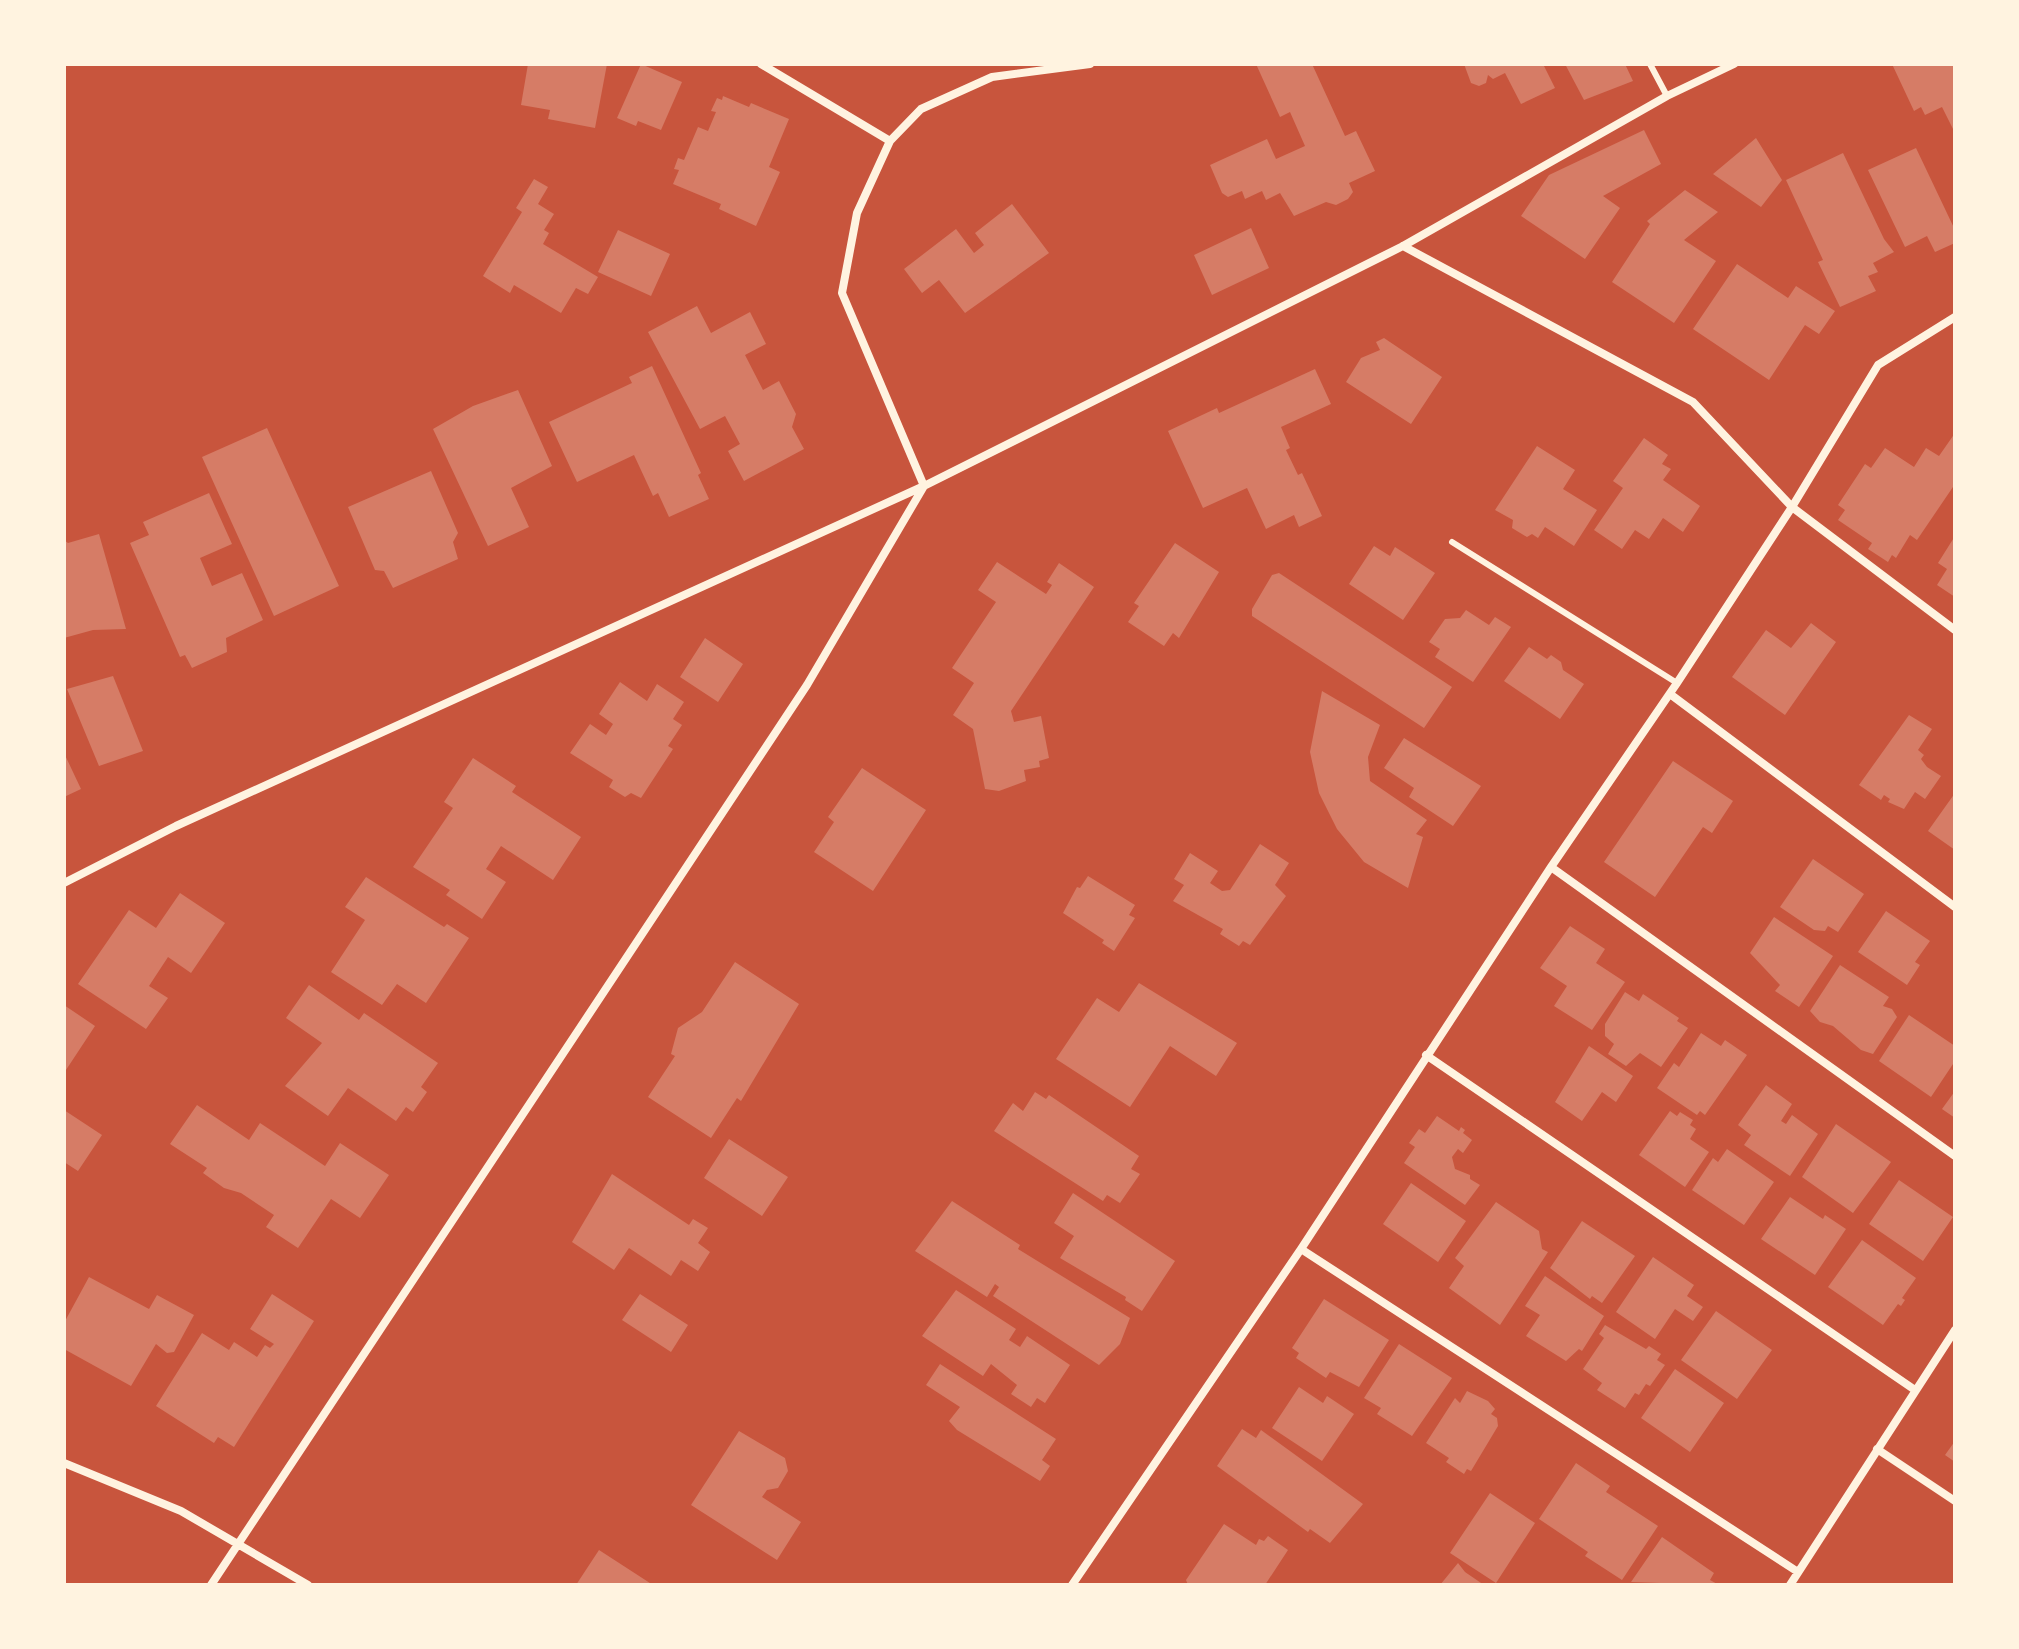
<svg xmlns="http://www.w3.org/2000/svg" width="2019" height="1649" font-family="'Golos Text',sans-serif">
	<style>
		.building { fill: #d67c66 }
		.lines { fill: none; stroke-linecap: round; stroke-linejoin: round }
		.service { stroke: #fff3e0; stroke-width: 6 }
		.minor { stroke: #fff3e0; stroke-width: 8 }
	</style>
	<rect width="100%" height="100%" fill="#c8553d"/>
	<path class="building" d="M528,64H607L595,128L548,119L550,110L521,105Z
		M641,64L682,82L661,130L638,121L636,126L617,118Z
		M1256,64H1312L1345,136L1356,131L1375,171L1349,183L1353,192L1348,199L1336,205L1326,202L1294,216L1280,193L1266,200L1262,191L1245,199L1242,191L1228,197L1222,193L1210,165L1267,139L1276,159L1305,146L1290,112L1280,117Z
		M1464,64H1543L1555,88L1521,104L1505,73L1493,79L1488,75L1486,83L1479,86L1471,83Z
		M1565,64H1625L1633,81L1584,100Z
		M1892,64H1955V133L1942,107L1925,115L1921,107L1914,111Z
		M723,96L749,107L751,103L789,119L769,167L780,172L756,226L719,209L721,204L673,184L679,170L674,169L678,158L684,160L698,127L708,131L716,112L711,111L717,98L722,100Z
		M1644,130L1661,164L1603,196L1620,208L1585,259L1521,216L1549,175Z
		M1756,138L1782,180L1761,207L1713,174Z
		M1916,148L1955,230V243L1935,252L1927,236L1905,247L1868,170Z
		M1843,153L1884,239L1894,252L1873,263L1878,272L1868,276L1876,291L1840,307L1818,262L1823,260L1786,180Z
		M534,179L548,187L538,204L554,214L544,230L549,233L543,244L598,277L588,294L576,288L561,313L514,285L510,293L483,276L522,212L516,208Z
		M1685,190L1718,212L1684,240L1716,261L1674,323L1612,282L1650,224L1647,221Z
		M1012,204L1049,253L965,313L939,280L922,293L904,269L956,229L974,253L984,245L975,233Z
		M1251,228L1269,268L1212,295L1194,255Z
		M618,230L670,254L651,296L598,272Z
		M1737,264L1788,298L1796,286L1835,311L1819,334L1805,325L1769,380L1693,329Z
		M697,306L711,333L750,312L766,344L745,355L763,390L779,381L796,414L792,427L804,449L744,481L728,451L740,444L725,416L700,429L648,332Z
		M1384,338L1442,377L1411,424L1346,382L1361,358L1380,350L1376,342Z
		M652,366L701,473L698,475L709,499L669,517L658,493L653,496L634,455L577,482L549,422L632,383L629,377Z
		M1315,369L1331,404L1281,427L1290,448L1286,450L1298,475L1302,473L1322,516L1299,527L1294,515L1266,529L1247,488L1203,508L1168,431L1217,408L1219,413Z
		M518,390L552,466L511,488L529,527L488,546L433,429L473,406Z
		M267,428L339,586L274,616L202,457Z
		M1955,433V484L1917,540L1910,535L1896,558L1892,555L1888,562L1868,549L1872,543L1838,520L1845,510L1838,505L1865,464L1871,468L1885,448L1914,467L1926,448L1939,456Z
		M1644,438L1668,455L1662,464L1671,469L1663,480L1700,506L1683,532L1663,518L1649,539L1635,530L1622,549L1594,530L1623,488L1613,481Z
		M1537,446L1575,470L1563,489L1597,510L1574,546L1545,527L1538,538L1532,534L1527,537L1512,528L1513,520L1495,510Z
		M431,471L458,533L453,542L458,559L393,588L384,571L375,570L348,507Z
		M209,493L232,544L200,558L212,586L242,573L263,620L226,638L227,652L192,668L185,655L180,657L130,543L149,535L143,522Z
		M99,534L126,629L93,630L64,638V540L68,543Z
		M1955,536V597L1937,585L1947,569L1938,563Z
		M1175,543L1219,572L1179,638L1173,633L1164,646L1128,622L1139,606L1134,603Z
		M1374,546L1390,556L1395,547L1435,573L1403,620L1349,584Z
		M997,562L1046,594L1052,585L1047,582L1059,563L1094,587L1011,711L1014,722L1041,716L1049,758L1039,761L1040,767L1024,770L1026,781L999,791L985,789L973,729L953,715L974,683L952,668L996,602L978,590Z
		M1279,573L1452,687L1424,728L1252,616V609L1272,575Z
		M1466,610L1489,625L1495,617L1511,627L1473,682L1435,657L1440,649L1429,642L1445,619L1460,618Z
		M1811,623L1836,642L1785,715L1732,677L1766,630L1791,648Z
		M705,638L743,664L718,702L680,677Z
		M1529,647L1547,659L1551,655L1561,662L1563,670L1584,684L1560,719L1504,681Z
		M113,676L143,751L99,766L67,689Z
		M620,682L647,701L657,684L684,702L673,719L682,725L668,746L673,749L641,798L631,793L625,797L609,787L613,780L570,753L590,724L606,735L613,724L599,714Z
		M1322,691L1380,725L1368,757L1370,781L1427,820L1416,834L1423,837L1408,888L1364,862L1337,829L1319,793L1310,752Z
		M1909,715L1932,729L1918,750L1924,755L1921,759L1927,767L1941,776L1925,799L1915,792L1904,809L1888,802L1890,799L1884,795L1881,800L1859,785Z
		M1404,738L1481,786L1453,826L1409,797L1414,788L1384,768Z
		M64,753L81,789L64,797Z
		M473,758L516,786L512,792L581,837L553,880L501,846L486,869L506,882L482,919L446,895L450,890L413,867L453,808L444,802Z
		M1673,761L1733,801L1712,833L1703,827L1655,897L1604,862Z
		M862,768L926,810L873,891L814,852L834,822L828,817Z
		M1955,793V850L1928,831Z
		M1260,844L1289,863L1275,885L1286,896L1250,945L1243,941L1239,946L1220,934L1223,929L1173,901L1184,885L1174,879L1190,853L1218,871L1210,883L1222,891L1230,890Z
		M1813,859L1864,894L1838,932L1828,926L1825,931L1814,930L1780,907Z
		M1088,876L1135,905L1129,915L1135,918L1114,951L1102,943L1104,940L1063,913L1077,887L1080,888Z
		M366,877L444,927L447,924L469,938L426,1003L397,984L382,1005L331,972L365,920L345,907Z
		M180,893L225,923L191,973L168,957L149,986L168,998L146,1029L78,984L129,910L156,928Z
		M1886,911L1930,941L1915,962L1920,965L1907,985L1858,952Z
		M1774,917L1833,956L1799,1007L1775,991L1780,985L1750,953Z
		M1570,926L1605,949L1596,963L1625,982L1592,1030L1554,1006L1567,986L1540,968Z
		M735,962L799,1004L741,1101L737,1098L711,1138L648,1097L675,1056L671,1054L678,1028L702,1012Z
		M1840,965L1889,997L1883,1006L1892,1009L1897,1017L1873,1054L1861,1050L1833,1026L1820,1022L1810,1011Z
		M1139,983L1237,1043L1216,1076L1170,1046L1130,1107L1056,1059L1097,998L1119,1012Z
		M309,985L359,1020L364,1013L438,1063L421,1087L427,1092L413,1112L406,1107L396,1121L348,1088L328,1116L285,1086L322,1043L286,1018Z
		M1625,992L1639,1001L1643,994L1679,1018L1677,1021L1688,1028L1661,1067L1640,1053L1626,1066L1608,1054L1614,1044L1605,1036V1024Z
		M64,1005L95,1026L64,1073Z
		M1909,1015L1955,1046V1061L1931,1097L1879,1061Z
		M1701,1033L1721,1046L1725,1040L1747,1055L1705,1115L1700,1111L1697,1115L1657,1088L1674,1063L1679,1067Z
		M1589,1046L1633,1076L1616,1102L1602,1092L1582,1121L1555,1102Z
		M1766,1085L1792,1104L1781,1121L1786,1124L1792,1115L1818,1134L1790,1176L1744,1145L1751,1135L1738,1125Z
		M1955,1091V1118L1942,1109Z
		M1035,1092L1046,1099L1049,1095L1139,1156L1131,1169L1140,1174L1120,1203L1107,1195L1103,1201L994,1131L1013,1103L1023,1111Z
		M197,1105L249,1140L260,1123L325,1166L340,1143L389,1175L360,1218L331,1199L298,1248L266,1227L274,1215L241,1193L224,1188L203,1173L207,1168L170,1144Z
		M64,1110L102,1135L78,1171L64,1162Z
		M1670,1111L1677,1116L1680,1112L1693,1120L1690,1125L1696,1129L1690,1139L1709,1152L1685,1187L1639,1155Z
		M1437,1116L1459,1131L1461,1127L1465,1130L1463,1133L1472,1140L1463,1153L1458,1149L1452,1157L1455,1169L1470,1175V1179L1480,1185L1465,1205L1404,1163L1415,1147L1409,1143L1419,1129L1425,1133Z
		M1836,1124L1891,1162L1853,1213L1802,1177Z
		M729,1139L788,1177L762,1216L704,1178Z
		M1727,1149L1774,1182L1744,1225L1692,1190L1713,1158L1718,1162Z
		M612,1174L689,1225L693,1219L708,1228L698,1243L710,1252L698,1271L681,1260L671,1276L629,1248L614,1270L572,1242Z
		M1899,1180L1953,1217L1923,1261L1869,1224Z
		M1411,1183L1466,1221L1438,1262L1383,1224Z
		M1073,1193L1175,1261L1142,1311L1125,1300L1126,1297L1060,1258L1074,1236L1054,1223Z
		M1790,1197L1823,1219L1825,1215L1846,1229L1815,1275L1761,1239Z
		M952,1201L1020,1245L1018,1249L1130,1318L1120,1344L1099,1365L993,1296L999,1287L995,1284L987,1297L915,1251Z
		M1496,1202L1539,1231L1542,1249L1548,1252L1500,1325L1449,1288L1464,1266L1455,1258Z
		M1582,1221L1635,1256L1602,1303L1592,1296L1590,1299L1550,1268Z
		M1862,1240L1916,1278L1902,1298L1905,1300L1901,1306L1898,1304L1883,1325L1828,1287Z
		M1653,1257L1694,1285L1687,1296L1703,1307L1693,1321L1675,1309L1655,1339L1616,1312Z
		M1545,1276L1604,1316L1582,1351L1579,1349L1566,1361L1526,1336L1540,1315L1525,1306Z
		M89,1277L149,1309L157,1295L194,1315L174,1352L167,1353L156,1344L131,1386L64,1349V1323Z
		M956,1290L1016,1329L1009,1340L1020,1347L1027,1336L1070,1365L1045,1403L1037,1398L1031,1407L1011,1394L1017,1385L991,1364L983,1376L922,1336Z
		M272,1294L314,1321L234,1447L218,1437L214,1443L156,1406L202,1333L229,1350L234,1342L257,1357L265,1345L270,1348L274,1344L250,1329Z
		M640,1294L688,1325L671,1352L622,1320Z
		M1324,1299L1389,1340L1359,1387L1330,1372L1326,1378L1296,1358L1299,1353L1292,1348Z
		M1716,1311L1772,1350L1737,1399L1681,1360Z
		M1605,1325L1646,1349L1649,1346L1661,1354L1657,1360L1665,1365L1650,1386L1646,1384L1639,1395L1635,1393L1625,1408L1597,1390L1602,1383L1583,1369L1604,1338L1599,1334Z
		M1399,1344L1452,1378L1412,1436L1377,1414L1381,1408L1364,1398Z
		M940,1364L1056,1439L1042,1460L1050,1466L1040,1481L957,1430L949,1421L960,1407L926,1385Z
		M1675,1369L1724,1403L1690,1452L1641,1418Z
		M1299,1387L1323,1403L1327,1396L1354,1414L1322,1461L1272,1428Z
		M1467,1391L1488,1401L1495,1409L1491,1414L1497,1418L1498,1426L1471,1471L1467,1469L1464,1474L1446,1462L1449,1458L1426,1443L1455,1398L1460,1403Z
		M1242,1429L1256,1438L1261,1430L1363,1504L1330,1543L1310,1529L1308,1532L1217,1466Z
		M739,1431L785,1458L788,1471L778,1488L767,1490L762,1497L801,1522L777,1560L691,1505Z
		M1955,1441V1462L1945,1455Z
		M1576,1463L1610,1486L1606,1492L1658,1526L1622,1580L1585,1556L1588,1552L1539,1519Z
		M1490,1493L1535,1523L1496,1583L1450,1553Z
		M1224,1524L1256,1545L1259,1539L1264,1541L1268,1536L1288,1550L1265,1585H1188L1186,1580Z
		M1662,1537L1714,1573L1710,1580L1719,1585L1631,1582Z
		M599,1550L653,1585H576Z
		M1458,1563L1465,1572L1484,1585H1440Z"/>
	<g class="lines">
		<path class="service" d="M1650,64L1667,96
			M1452,542L1677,683"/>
		<path class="minor" d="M761,64L890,141
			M1403,246L1693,402L1792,507L1955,630
			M1670,694L1955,907
			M1551,867L1955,1156
			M64,883L176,826L924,486L1403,246L1667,96L1734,64
			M1426,1055L1915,1390
			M1301,1249L1798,1572
			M1877,1449L1955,1501
			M64,1463L181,1511L308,1585
			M211,1585L807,685L924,486L842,293L857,213L890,141L921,109L992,77L1090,64
			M1072,1585L1301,1249L1551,867L1677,683L1792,507L1878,365L1955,317
			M1790,1585L1955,1330"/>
	</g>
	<rect width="2019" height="1649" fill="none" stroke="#fff3e0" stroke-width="132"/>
</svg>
